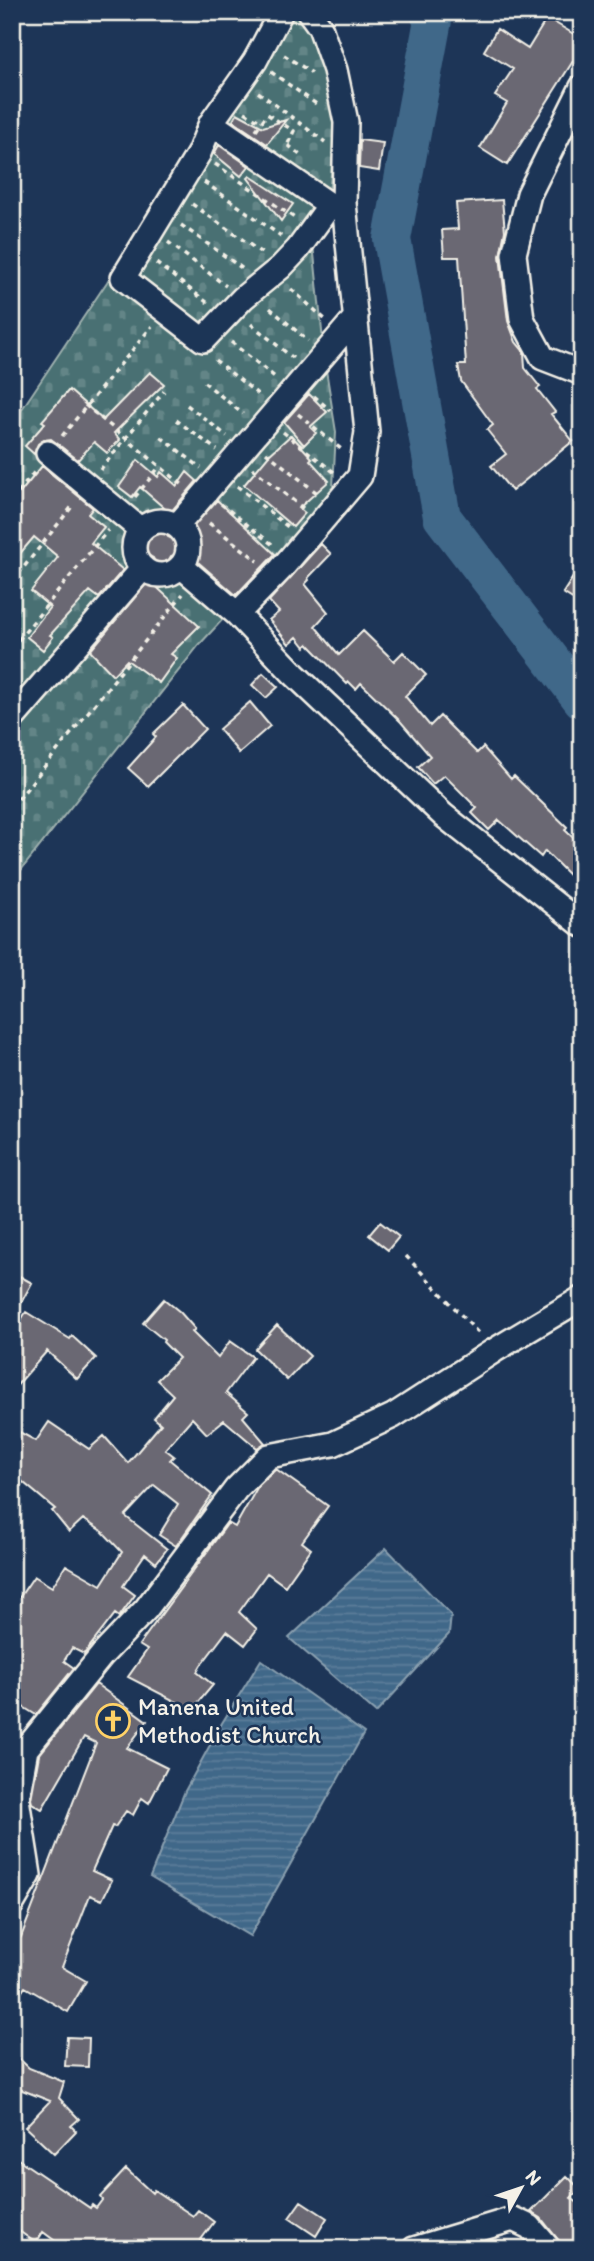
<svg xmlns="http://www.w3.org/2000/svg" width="594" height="2261" font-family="Itim,sans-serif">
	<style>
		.cemetery { fill: url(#cemetery-stones); stroke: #9eb0ae; stroke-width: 2 }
		.water { fill: url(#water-rules); stroke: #899faf; stroke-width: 2 }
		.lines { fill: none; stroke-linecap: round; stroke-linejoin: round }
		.river { stroke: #416889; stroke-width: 38 }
		.building { fill: #6a6773; stroke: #f4f1e8; stroke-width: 2 }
		.minor-casing { stroke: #f4f1e8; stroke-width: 28 }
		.path { stroke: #f4f1e8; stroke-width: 3.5; stroke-dasharray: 5 5; stroke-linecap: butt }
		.minor { stroke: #1d3557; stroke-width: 23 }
		.labels { text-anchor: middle; stroke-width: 5; stroke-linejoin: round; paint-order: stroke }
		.poi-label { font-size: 24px; fill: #f4f1e8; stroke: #1d3557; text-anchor: start }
	</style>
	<defs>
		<pattern id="cemetery-stones" width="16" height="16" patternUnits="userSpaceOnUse" patternTransform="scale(1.75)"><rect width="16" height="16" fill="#497073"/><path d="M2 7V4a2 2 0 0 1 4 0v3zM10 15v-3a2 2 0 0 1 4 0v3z" fill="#648587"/></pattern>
		<pattern id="water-rules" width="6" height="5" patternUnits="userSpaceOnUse" patternTransform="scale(1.75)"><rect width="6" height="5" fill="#416889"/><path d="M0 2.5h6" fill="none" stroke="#5d7e9a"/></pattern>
	</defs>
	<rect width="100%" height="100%" fill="#1d3557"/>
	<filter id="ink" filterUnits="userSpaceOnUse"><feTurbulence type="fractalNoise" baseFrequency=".0143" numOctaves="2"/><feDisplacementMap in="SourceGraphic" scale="14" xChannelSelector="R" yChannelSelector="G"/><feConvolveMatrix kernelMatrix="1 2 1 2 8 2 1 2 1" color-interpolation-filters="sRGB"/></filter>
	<g filter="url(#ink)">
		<path class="cemetery" d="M269,12H298L313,32L337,114L329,194L313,244L326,370L336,432L333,487L249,591L199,645L21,870L12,863V424L107,282Z"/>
		<path class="water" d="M386,1548L451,1615L449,1634L376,1713L289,1638Z
			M261,1660L364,1733L250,1936L150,1877L185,1791L222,1723Z"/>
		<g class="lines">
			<path class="river" d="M428,12L433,20L392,239L442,517L582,700"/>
		</g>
		<path class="building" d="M547,18L582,39V47L507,165L480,148L507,103L495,96L513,69L484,51L497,29L528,49Z
			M237,113L263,127L286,120L267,144L233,121Z
			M360,140L383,143L379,171L359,168Z
			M219,145L249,166L241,176L214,154Z
			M250,176L293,204L281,221L248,178Z
			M502,200L505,231L500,256L508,321L516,342L524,352L525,368L540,387L537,389L555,412L551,414L573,441L512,491L491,466L506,454L487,430L493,425L461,381L458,365H466L459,257H444L442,230L458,229L456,203Z
			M150,372L164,384L114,433L120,440L107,453L94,442L78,460L51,439L44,440L38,444L34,454L25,446L45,423L42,421L69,390L103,420Z
			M309,394L327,412L310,427L316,433L304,445L284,422Z
			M291,435L312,458L310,460L329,481L299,508L305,513L293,527L244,485L268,456Z
			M138,460L158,477L161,472L177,486L187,472L197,481L170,513L140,487L132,497L119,487Z
			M42,466L93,508L88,514L104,527L91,543L123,570L99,598L90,591L50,635L53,637L43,650L27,637L50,607L31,591L58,557L34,537L12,563V487L20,493Z
			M217,500L275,554L236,595L190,555L183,552L171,556L167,563L168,570L150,581L199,626L171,654L177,658L159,683L127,660L113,675L90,651L157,571L156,564L153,558L146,554L140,555V544L151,539L154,528L163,524L164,531L168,537L175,540L182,539Z
			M321,544L331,554L308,578L309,580L305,584L328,612L315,626L339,655L363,631L394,661L403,652L426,675L405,696L430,726L440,716L477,753L483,747L511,779L514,776L567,827L565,830L582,846V888L545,851L541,857L499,820L489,830L472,813L477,808L444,775L433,784L418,767L430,756L401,722L361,683L356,689L349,682L347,684L308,644L305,647L297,637L289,644L269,620L279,612L269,601Z
			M582,563V605L563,593Z
			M263,673L278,687L266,698L252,685Z
			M250,702L270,726L239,753L219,729Z
			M183,705L205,729L148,786L128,768L156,737L153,734Z
			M380,1222L399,1237L388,1250L369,1235Z
			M12,1272L32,1283L12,1319Z
			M164,1299L180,1312L195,1329L192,1332L218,1358L230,1341L253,1357L226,1393L248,1412L243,1417L265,1443L257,1448L224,1420L207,1434L192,1418L165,1449L174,1456L170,1460L212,1495L176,1546L159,1535L178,1504L154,1485L125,1516L167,1549L156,1563L145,1554L123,1586L135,1595L119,1617L115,1614L84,1654L72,1648L64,1661L74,1668L36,1715L12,1700V1593L19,1598L34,1576L52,1587L66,1565L101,1585L122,1552L103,1532L83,1519L69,1532L52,1511L55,1509L12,1473V1428L36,1441L49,1422L89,1449L104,1436L128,1463L161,1424L154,1418L173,1395L157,1380L179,1358L163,1342L164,1340L143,1323Z
			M26,1312L70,1339L72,1336L96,1358L77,1379L47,1351L12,1391V1334Z
			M277,1325L310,1356L287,1380L255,1349Z
			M276,1469L328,1506L302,1542L311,1549L285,1586L267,1573L239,1612L257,1629L245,1645L227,1631L201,1665L197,1672L213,1685L192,1710L128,1677L147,1650L139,1645L228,1523L235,1527L258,1486Z
			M96,1684L147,1721L127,1748L167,1768L149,1803L142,1798L133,1815L126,1811L115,1827L112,1826L92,1871L112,1880L102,1900L90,1895L62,1967L86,1981L68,2012L25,1987L12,2006V1932L21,1937L96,1743L84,1737L42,1809L32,1803L31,1799L39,1755Z
			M67,2037L89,2038L88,2067L65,2066Z
			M12,2052L29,2068L64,2082L59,2098L79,2119L71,2126L76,2131L54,2154L25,2127L50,2101L12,2086Z
			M12,2155L90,2208L92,2205L96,2208L102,2200L100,2197L126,2169L152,2193L154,2190L193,2216L198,2210L214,2222L194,2249H66L43,2232L36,2243L12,2226Z
			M567,2176L580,2189L571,2198L582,2206V2240L576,2249H567L563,2246L541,2218L531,2212Z
			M301,2201L327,2218L316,2236L289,2218Z"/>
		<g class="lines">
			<g class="minor-casing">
				<path id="minor" d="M281,12L255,61L211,123L199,153L123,278L203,340L243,298L281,267L298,249L330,205
					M309,12L320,27L335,70L346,122L344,203L367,432L360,476L281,569L237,614L294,674L443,815L582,925
					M582,87L529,194L514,254L522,319L543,358L582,373
					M211,123L330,205L343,203
					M48,453L141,530
					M134 548a27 27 0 1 1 54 0a27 27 0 1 1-54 0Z
					M177,526L356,317
					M181,566L237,614
					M12,719L143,568
					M12,1904L29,1875L17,1799L26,1749L102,1655L146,1609L236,1489L269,1456L333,1444L393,1416L495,1350L582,1298
					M414,2249L513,2219L530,2227L549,2249"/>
			</g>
			<path class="path" d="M284,55L312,73
				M271,72L319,106
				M258,92L325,142
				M245,112L261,122
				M256,130L267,114L294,131L286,148
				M288,145L300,155
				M215,164L296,219
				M204,182L281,236
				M192,204L263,254
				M181,225L243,269
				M168,242L226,286
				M156,263L208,303
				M291,289L327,321
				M270,308L308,341
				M251,324L293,358
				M231,342L276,378
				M215,360L260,396
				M204,382L243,414
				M314,396L331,411
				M85,405L184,486
				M187,405L227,436
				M298,414L341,449
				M176,420L217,450
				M283,432L335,473
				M62,436L152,326
				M161,437L201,468
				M266,452L317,493
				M252,468L304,509
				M100,470L164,391
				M237,486L288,527
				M135,497L160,466
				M12,500L36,470
				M221,504L273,545
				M209,523L258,561
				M12,582L74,504
				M12,648L108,530
				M12,807L183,594
				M406,1256L479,1334"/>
			<use href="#minor" class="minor"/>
		</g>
	</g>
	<defs>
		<g id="church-ring" transform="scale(1.75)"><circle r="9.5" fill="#1d3557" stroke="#ffd166" stroke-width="1.5"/><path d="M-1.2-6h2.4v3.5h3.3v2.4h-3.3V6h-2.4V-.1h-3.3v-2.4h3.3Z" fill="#ffd166"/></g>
	</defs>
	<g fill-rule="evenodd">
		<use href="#church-ring" x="113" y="1721"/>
	</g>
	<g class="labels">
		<g class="poi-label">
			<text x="138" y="1715">Manena United<tspan x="138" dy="28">Methodist Church</tspan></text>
		</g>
	</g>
	<rect width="594" height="2261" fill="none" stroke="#1d3557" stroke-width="42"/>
	<rect x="21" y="21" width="552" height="2219" fill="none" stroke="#f4f1e8" stroke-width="2.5" filter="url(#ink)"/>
	<g transform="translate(521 2188) rotate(50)" stroke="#1d3557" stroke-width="5" paint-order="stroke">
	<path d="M0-5L12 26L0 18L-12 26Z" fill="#f4f1e8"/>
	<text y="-10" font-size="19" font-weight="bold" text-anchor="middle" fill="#f4f1e8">N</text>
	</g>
</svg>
